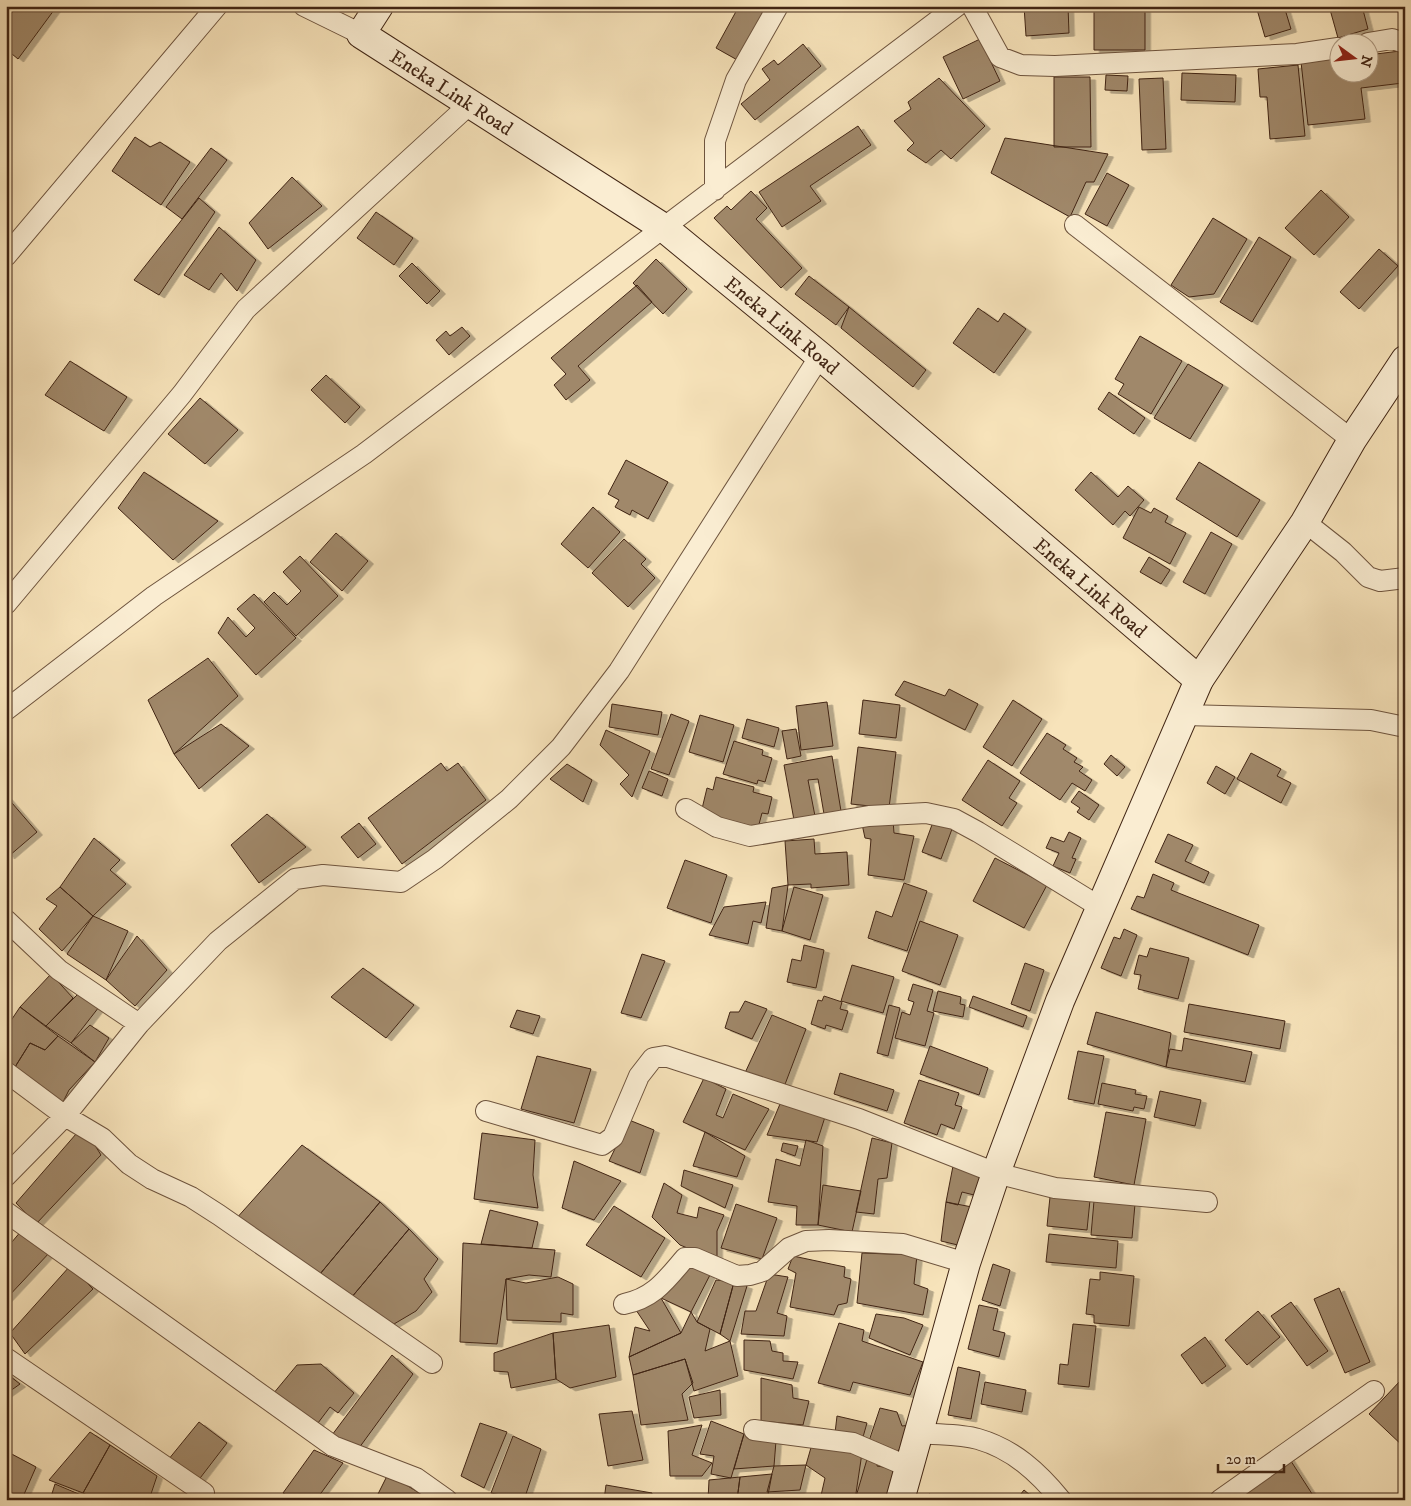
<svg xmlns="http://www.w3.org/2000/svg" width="1411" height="1506" font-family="'IM FELL DW Pica',serif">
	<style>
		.building { fill: #a0886a; stroke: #412514; filter: url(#shadow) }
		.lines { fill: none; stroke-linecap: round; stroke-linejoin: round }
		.street-casing { stroke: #6e543e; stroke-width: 22 }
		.secondary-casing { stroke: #412514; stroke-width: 30 }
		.street { stroke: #faedd2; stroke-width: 20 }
		.secondary { stroke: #faedd2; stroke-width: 28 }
		.labels { text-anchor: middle; stroke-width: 4; stroke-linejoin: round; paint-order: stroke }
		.street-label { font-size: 20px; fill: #412514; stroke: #faedd2 }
	</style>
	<defs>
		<filter id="shadow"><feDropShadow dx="5.5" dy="3" stdDeviation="0" flood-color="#0004"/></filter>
	</defs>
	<rect width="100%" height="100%" fill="#f7e3ba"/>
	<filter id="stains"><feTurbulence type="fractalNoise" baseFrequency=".004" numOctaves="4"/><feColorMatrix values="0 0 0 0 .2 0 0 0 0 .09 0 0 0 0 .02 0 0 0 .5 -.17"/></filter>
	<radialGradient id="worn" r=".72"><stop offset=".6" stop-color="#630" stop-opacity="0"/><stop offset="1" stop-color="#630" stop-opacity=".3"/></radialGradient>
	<path class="building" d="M12,6H57L18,59L6,49V16Z
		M739,6H751L767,15L741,62L716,48Z
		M1024,6H1068L1069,33L1026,36Z
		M1256,6H1284L1291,29L1265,37Z
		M1329,6H1362L1368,29L1338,38Z
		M1094,7H1145V50H1094Z
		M980,39L1000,81L963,99L943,57Z
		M803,44L821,66L755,120L741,104L770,80L762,69L774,60L778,65Z
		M1400,51L1403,83L1361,88L1365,119L1308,125L1301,62L1338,58V72H1368V55Z
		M1298,65L1305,136L1270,139L1267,97H1260L1258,69Z
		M1182,73L1236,75L1235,102L1181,100Z
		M1106,75L1128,76L1127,91L1105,90Z
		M1054,77H1090L1091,147H1054Z
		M939,78L985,126L951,159L941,150L926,163L907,150L914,143L894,121L911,109L908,102Z
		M1163,78L1166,149L1142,150L1139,79Z
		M858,126L871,145L810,186L821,201L782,227L759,192Z
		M135,137L150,147L160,142L190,162L161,205L112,171Z
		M1005,138L1108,154L1094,182H1086L1070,217L991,173Z
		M211,148L227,160L182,219L166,207Z
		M1107,173L1129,185L1107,226L1085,214Z
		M292,177L322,206L268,249L249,223Z
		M1321,190L1349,217L1314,255L1285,228Z
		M751,191L767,208L756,219L802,268L781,288L714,218L727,206L731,210Z
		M199,198L215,212L159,295L134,280Z
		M376,212L413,238L394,265L357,238Z
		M1213,218L1247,239L1214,294L1189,297L1171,285Z
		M219,227L256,260L237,291L221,273L209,290L184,275Z
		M1259,237L1291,257L1252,322L1220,302Z
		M1379,249L1398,266L1359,309L1340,292Z
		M656,259L687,289L663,314L633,283Z
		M412,263L440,291L427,304L399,276Z
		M809,276L849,307L836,325L795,294Z
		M637,285L652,302L578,366L590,380L566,400L554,385L566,374L551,358Z
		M849,307L926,370L913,387L841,328Z
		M978,308L998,322L1004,313L1026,329L994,373L953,343Z
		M462,327L470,336L449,355L436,340L446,331L450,336Z
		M1140,336L1182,361L1151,414L1118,394L1124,384L1115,379Z
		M70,361L127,397L104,431L45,395Z
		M1188,364L1223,385L1190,439L1154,418Z
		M326,375L360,407L345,423L311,390Z
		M1109,392L1145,418L1134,434L1098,409Z
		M200,398L238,430L205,464L168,434Z
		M626,460L668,482L648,519L632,510L630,515L615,507L619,500L608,494Z
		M1199,462L1260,500L1237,537L1176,499Z
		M144,472L218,521L173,560L118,508Z
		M1091,472L1118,497L1128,486L1144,500L1130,516L1125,511L1113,525L1075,490Z
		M593,507L620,532L588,568L561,544Z
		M1139,507L1151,513L1154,508L1168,516L1165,522L1186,533L1170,564L1123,538Z
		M1211,532L1232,544L1205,594L1183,582Z
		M336,533L368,561L342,591L310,562Z
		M624,539L646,559L641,564L655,578L628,607L592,573Z
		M300,556L338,596L296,636L264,602L274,592L287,605L301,591L283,572Z
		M1149,557L1170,570L1161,584L1140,572Z
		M254,594L296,638L256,675L218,633L228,617L246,637L255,628L237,609Z
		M208,658L238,696L174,754L148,700Z
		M904,681L945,696L949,689L978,704L965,730L895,695Z
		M863,700L900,705L896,738L859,734Z
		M1013,700L1042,719L1012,766L983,747Z
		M827,702L833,746L801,750L796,706Z
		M612,704L662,712L658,735L609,727Z
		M671,714L689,721L669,775L651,769Z
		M700,715L734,725L723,762L689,752Z
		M747,719L779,728L774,747L742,738Z
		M221,724L249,746L199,789L174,754Z
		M796,729L801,756L787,759L782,731Z
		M606,730L650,751L632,797L620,784L629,775L600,745Z
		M1047,733L1066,745L1063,749L1077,758L1074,762L1083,767L1079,771L1092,780L1085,791L1072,783L1060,800L1020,773Z
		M734,741L763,750L762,755L772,758L765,782L758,780L757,784L723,774Z
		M858,747L896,752L889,808L851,804Z
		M1251,753L1281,769L1277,776L1291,783L1281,803L1237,779Z
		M1111,755L1125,767L1117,776L1104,764Z
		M832,756L841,811L824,814L818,779L808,780L815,816L794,820L784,765Z
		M988,760L1020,781L1009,798L1017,803L1002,826L962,800Z
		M441,763L447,771L458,763L486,800L402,864L368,818Z
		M567,764L592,780L583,802L550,779Z
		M1216,766L1235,777L1225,794L1207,783Z
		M649,771L668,779L662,796L642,788Z
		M716,777L754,787L753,792L772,797L768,814L762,813L758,828L701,813L707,788L713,790Z
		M1079,791L1099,805L1089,820L1077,812L1080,808L1071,802Z
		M6,796L37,832L9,856L6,851Z
		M267,814L306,847L259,883L231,845Z
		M893,820L894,833L914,836L904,880L868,875L871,839L865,838L862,824Z
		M933,822L952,829L941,859L922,852Z
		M359,823L376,844L358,858L341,837Z
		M1069,832L1081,838L1072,858L1076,859L1070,873L1053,866L1059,853L1046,848L1051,837L1064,842Z
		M1168,834L1193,845L1185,861L1209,872L1204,883L1155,862Z
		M94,838L120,860L110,870L126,884L93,916L60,887Z
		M814,839L815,854L847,852L849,885L811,888V884L788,885L785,841Z
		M995,858L1047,885L1024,928L973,901Z
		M685,860L727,875L711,923L667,908Z
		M1153,874L1174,883L1171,890L1259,925L1248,955L1131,909L1137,896L1144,898Z
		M904,883L927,891L907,951L868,938L876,911L892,917Z
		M788,885L782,931L766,928L772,888Z
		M60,887L93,916L62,951L39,929L57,906L46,899Z
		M794,887L823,895L810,940L782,931Z
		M766,902L761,923L753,921L748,944L709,935L724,907Z
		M93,916L128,931L106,980L67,954Z
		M920,921L958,935L940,985L902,971Z
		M1124,929L1137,935L1121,976L1101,968L1114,937L1120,939Z
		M137,936L167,970L135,1006L106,980Z
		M804,945L824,950L816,988L787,982L792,959L801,961Z
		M1150,948L1189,958L1178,999L1138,989L1141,975L1134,974L1139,955L1147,957Z
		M642,954L665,961L641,1018L621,1013Z
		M1025,963L1044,970L1030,1011L1011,1004Z
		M852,965L894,977L883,1013L841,1001Z
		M363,968L414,1005L386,1038L331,997Z
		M51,974L73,998L46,1026L20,1007Z
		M913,984L933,990L927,1011L934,1013L925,1046L895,1038L902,1012L910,1015L914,1002L908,1000Z
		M938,991L961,997L960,1004L965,1005L963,1017L933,1011Z
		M78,994L99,1007L71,1043L46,1026Z
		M824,996L842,1002L840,1009L848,1011L842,1030L826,1025L825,1029L811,1024L818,1000L822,1001Z
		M973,996L1027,1016L1023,1027L969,1007Z
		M745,1001L767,1009L752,1039L725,1028L730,1012H739Z
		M1189,1004L1285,1021L1280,1049L1184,1032Z
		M889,1005L900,1008L888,1056L877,1053Z
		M20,1007L58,1036L45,1050L30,1043L15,1067L6,1061V1028Z
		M517,1010L540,1016L533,1034L510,1027Z
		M1096,1012L1171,1033L1166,1067L1087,1044Z
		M772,1015L806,1029L784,1087L744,1075Z
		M90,1025L109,1038L95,1062L71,1043Z
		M58,1036L95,1062L69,1090L62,1104L15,1067L30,1043L45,1050Z
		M1184,1038L1252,1052L1245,1082L1166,1067L1170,1049L1182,1051Z
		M930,1046L988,1068L979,1095L920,1074Z
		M1078,1051L1104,1056L1094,1104L1068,1099Z
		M537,1056L591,1069L574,1123L521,1109Z
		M840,1073L894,1090L887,1111L834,1094Z
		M704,1078L726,1089L716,1115L723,1118L733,1094L769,1109L745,1150L683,1122Z
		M919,1080L959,1093L955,1105L962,1107L954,1129L941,1124L937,1135L904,1123Z
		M1102,1083L1136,1090L1135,1094L1147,1096L1144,1109L1134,1107L1133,1111L1098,1104Z
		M1160,1091L1201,1100L1195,1126L1154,1117Z
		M780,1104L825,1117L817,1142L767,1135Z
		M1106,1112L1146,1119L1134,1185L1094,1177Z
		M629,1120L654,1130L640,1173L609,1161Z
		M83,1126L101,1155L36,1224L16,1203Z
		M705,1132L745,1156L737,1177L693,1166Z
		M482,1133L535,1140L533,1175L538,1208L474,1199Z
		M872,1138L892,1143L887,1178L878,1179L874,1214L856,1212Z
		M806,1140L823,1146L818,1225H796L797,1206L768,1202L776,1159L800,1166Z
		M783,1143L798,1146L795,1156L781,1151Z
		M302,1145L380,1202L320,1274L235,1220Z
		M574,1161L621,1181L594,1220L562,1208Z
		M953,1166L981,1176L974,1195L962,1192L958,1205L946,1202Z
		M684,1170L733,1185L725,1208L681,1186Z
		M664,1183L682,1195L677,1213L697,1218L699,1207L724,1215L717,1231V1260L680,1245L652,1217Z
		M823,1185L861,1191L852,1232L818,1225Z
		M1050,1197L1090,1200L1087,1230L1047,1226Z
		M1094,1201L1135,1204L1132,1238L1091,1235Z
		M380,1202L409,1229L351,1298L320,1274Z
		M946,1202L972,1207L962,1246L941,1241Z
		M736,1204L777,1218L762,1259L721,1248Z
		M614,1206L665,1238L641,1277L586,1245Z
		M490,1210L538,1222L532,1248L481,1244Z
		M409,1229L438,1259L424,1279L432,1292L416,1311L394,1324L351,1298Z
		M22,1230L51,1251L6,1299V1249Z
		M1049,1234L1118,1241L1116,1268L1046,1262Z
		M463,1243L555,1250L551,1277L529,1275L506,1279L497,1344L460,1342Z
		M862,1253L917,1255L914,1284L928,1289L923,1315L857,1303Z
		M793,1256L845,1267L844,1277L851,1279L847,1303L838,1305L834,1315L790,1307L796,1273L788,1269Z
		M688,1264L711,1273L691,1312L661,1298Z
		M993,1264L1010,1270L1000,1306L982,1300Z
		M70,1266L93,1289L25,1354L10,1333Z
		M1100,1272L1134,1276L1129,1326L1094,1323V1315L1086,1314L1090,1279L1100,1280Z
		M769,1274L788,1277L777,1313L787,1316L784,1336L741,1334L745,1311H756Z
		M558,1277L573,1284V1315L561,1313V1322L507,1320L506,1279L526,1283Z
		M716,1280L734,1282L720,1334L697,1322Z
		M734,1282L747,1286L730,1341L720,1334Z
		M1339,1288L1370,1362L1345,1373L1314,1299Z
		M661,1298L681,1333L629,1357L635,1327L650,1331L636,1310Z
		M1291,1302L1328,1351L1307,1366L1271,1316Z
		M979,1305L998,1309L993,1330L1005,1333L999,1357L968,1349Z
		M1258,1311L1280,1337L1247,1365L1225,1340Z
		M691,1312L697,1322L710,1329L705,1351L730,1341L738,1376L694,1391L685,1359L633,1375L629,1357L681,1333Z
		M876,1314L904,1318L923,1325L910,1355L869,1338Z
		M839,1323L864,1330L862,1341L923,1362L910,1395L853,1382L850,1391L818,1383Z
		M1073,1324L1096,1326L1089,1387L1058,1384L1060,1364L1068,1365Z
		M609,1325L616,1377L570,1388L556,1379L553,1333Z
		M553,1333L556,1379L511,1388L508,1372L494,1371V1353Z
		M1205,1337L1226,1366L1202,1384L1181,1355Z
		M744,1340L770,1341L772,1351L783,1353V1361L798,1362L793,1379L744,1370Z
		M392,1355L413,1374L359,1448L332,1435Z
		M685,1359L693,1383L682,1394L688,1420L641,1425L633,1375Z
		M321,1364L354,1393L338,1413L330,1407L315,1427L273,1394L297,1365Z
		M958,1367L980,1372L971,1419L948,1415Z
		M6,1373L20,1384L6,1394Z
		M761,1378L792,1385L793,1398L809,1401L803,1425L761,1421Z
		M1401,1380L1405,1384V1448L1369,1414Z
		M985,1382L1026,1390L1022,1412L981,1404Z
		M720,1390L721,1415L694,1418L689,1397Z
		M880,1408L897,1412L902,1426L911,1425L898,1452L869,1441Z
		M632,1411L643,1460L608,1466L599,1414Z
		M837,1416L867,1423L863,1437L835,1433Z
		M711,1421L744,1434L731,1478L711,1474L714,1456L700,1454Z
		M199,1422L227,1443L194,1486L168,1460Z
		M480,1423L507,1432L484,1488L461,1476Z
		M702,1425L692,1455L712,1463L702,1476H670L668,1431Z
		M90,1432L110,1445L83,1493L49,1480Z
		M744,1434L776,1441L774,1466L734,1469Z
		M513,1436L541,1449L524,1500L491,1493Z
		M812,1444L862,1453L855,1500H820L825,1478L806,1465Z
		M110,1445L157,1476L149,1500H97L83,1493Z
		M870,1449L879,1453L877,1466L896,1469L886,1499L855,1500Z
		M314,1450L343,1463L316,1500H295L283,1493Z
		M6,1451L36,1467L22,1499L6,1495Z
		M1289,1458L1316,1500H1235Z
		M806,1465L800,1490L767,1492L774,1466Z
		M388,1474L431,1500H375Z
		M772,1474L767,1500H737L740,1477Z
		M740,1477L737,1500H708L709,1480Z
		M55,1484L93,1500H50Z
		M606,1485L652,1493L651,1500H604Z
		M1024,1490L1036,1500H1016Z
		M929,1494L948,1500H927Z"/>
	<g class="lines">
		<g class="street-casing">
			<path id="street" d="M304,6L361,34
				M972,6L1000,57L1021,65L1055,66L1297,54L1338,48
				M1368,43L1392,39L1405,43
				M715,190V141L736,80L778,6
				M1075,225L1352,440
				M6,256L217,6
				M1305,522L1343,552L1368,577L1380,581L1405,578
				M6,604L182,394L246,309L470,104
				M6,710L154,596L364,454L957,6
				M1184,715L1371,720L1405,727
				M686,809L717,827L750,836L869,816L926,813L954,819L978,832L1100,907
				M6,920L59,970L139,1024
				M6,1072L65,1116L102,1138L129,1164L152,1179L191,1197L219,1215L432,1363
				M486,1111L602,1145L613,1137L639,1076L653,1058L665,1056L859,1119L996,1173L1055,1188L1207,1202
				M6,1176L65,1116L139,1024L218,941L295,879L323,875L401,882L435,859L509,799L561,747L619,671L820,356
				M6,1212L333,1446L416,1478L447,1500
				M624,1304C654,1298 666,1280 685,1258H695L737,1276L750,1275L763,1271L789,1248L806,1241L829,1240L903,1244L966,1263
				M6,1358L204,1493
				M754,1430L853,1443L909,1467
				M920,1433C938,1435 960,1434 978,1439C1013,1449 1038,1472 1061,1500
				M1220,1500L1374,1391"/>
		</g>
		<g class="secondary-casing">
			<g id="secondary">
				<path id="s1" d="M379,6L361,34L664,228L820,356L1199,680"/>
				<path d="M900,1500L966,1263L996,1173L1060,1001L1199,680L1305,522L1352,440L1405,360"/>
			</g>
		</g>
		<use href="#street" class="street"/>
		<use href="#secondary" class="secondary"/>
	</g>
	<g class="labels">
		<g class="street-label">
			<text dy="7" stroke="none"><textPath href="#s1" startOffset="141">Eneka Link Road</textPath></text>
			<text dy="7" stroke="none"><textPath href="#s1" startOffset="546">Eneka Link Road</textPath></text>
			<text dy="7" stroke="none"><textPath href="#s1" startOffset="951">Eneka Link Road</textPath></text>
		</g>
	</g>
	<rect width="1411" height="1506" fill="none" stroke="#f7e3ba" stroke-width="25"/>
	<rect x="8" y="8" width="1396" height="1491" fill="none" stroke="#412514" stroke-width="2.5"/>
	<rect x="12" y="12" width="1386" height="1481" fill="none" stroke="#412514"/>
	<g transform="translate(1354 58) rotate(105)"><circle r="24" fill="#faedd2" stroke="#b09d86"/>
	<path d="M0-4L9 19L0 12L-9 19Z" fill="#8f2418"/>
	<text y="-8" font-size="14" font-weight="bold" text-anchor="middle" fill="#412514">N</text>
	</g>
	<path d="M1218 1464v8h66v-8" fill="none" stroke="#412514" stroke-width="2.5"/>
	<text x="1226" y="1464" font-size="15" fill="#412514" stroke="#faedd2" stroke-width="4" paint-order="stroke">20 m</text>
	<rect width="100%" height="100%" filter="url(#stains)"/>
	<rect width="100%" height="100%" fill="url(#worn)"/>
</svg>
